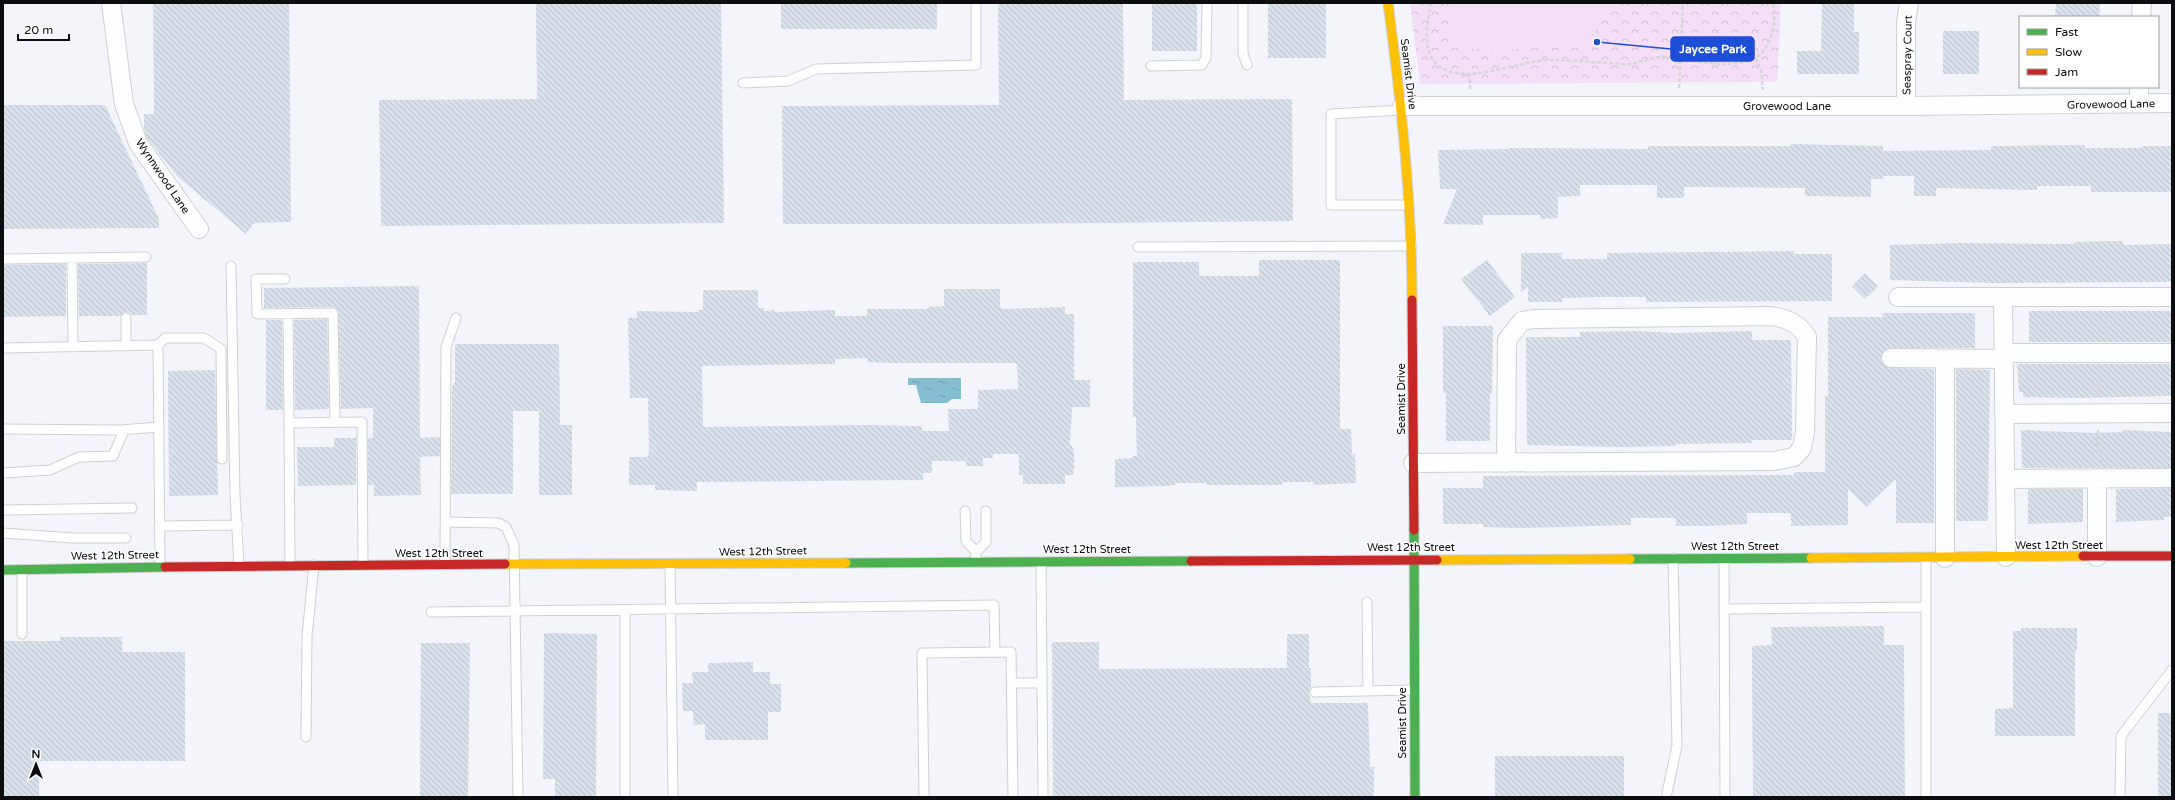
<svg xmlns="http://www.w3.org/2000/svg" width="2175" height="800" font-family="'Varela Round',sans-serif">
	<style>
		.park { fill: url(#park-crowns) }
		.garden { fill: #f4dff7 }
		.water { fill: url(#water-ripples) }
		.building { fill: url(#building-back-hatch); fill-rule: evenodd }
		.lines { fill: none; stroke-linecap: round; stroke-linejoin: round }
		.lane-casing { stroke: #cfd0d4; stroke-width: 11 }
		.street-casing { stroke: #cfd0d4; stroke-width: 20 }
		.fast-casing { stroke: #cfd0d4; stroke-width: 11 }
		.slow-casing { stroke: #cfd0d4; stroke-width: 11 }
		.jam-casing { stroke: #cfd0d4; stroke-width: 11 }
		.path { stroke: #d5d6d8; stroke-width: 2.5; stroke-dasharray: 4 2; stroke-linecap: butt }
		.lane { stroke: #fdfefe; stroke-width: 9 }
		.street { stroke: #fdfefe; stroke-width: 18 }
		.fast { stroke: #4caf50; stroke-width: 9 }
		.slow { stroke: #ffc107; stroke-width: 9 }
		.jam { stroke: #c62828; stroke-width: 9 }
		.labels { text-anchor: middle; stroke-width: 3; stroke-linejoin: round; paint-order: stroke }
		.street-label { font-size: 11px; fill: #0c0d10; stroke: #fff }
		.leader { fill: none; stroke: #1d4ed8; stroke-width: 1.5 }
		.callout-dot { fill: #1d4ed8; stroke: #fff; stroke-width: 1.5 }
		.callout { fill: #1d4ed8; stroke: #1d4ed8; stroke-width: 1.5 }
		.callout-label { font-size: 12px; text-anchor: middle; font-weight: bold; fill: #fff }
	</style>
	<defs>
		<pattern id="park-crowns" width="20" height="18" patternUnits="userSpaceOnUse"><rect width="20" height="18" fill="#f4dff7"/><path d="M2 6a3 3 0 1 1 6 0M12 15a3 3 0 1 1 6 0" fill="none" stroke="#d0bed3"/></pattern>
		<pattern id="water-ripples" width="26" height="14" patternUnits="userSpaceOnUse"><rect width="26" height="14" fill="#86bed1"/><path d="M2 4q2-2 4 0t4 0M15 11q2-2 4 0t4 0" fill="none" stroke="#72a2b2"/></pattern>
		<pattern id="building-back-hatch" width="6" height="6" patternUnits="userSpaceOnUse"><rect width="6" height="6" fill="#d8e0ea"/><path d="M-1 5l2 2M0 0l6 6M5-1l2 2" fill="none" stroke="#b8bfc8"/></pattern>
	</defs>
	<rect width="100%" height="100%" fill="#f4f5fa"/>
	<path class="park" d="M1410,3H1781L1777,82L1420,84Z"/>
	<path class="garden" d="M1449,3H1609L1607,12L1587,44C1558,46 1476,56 1453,44L1448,35Z"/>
	<path class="water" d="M908,378H961V399H952L947,403H921L916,385H908Z"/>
	<path class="building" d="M153,3H289L291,222L254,223L246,234L177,176L147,138L144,129V114H154Z
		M536,3H721L724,223L381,226L379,100L537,99Z
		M781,3H937V29H781Z
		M998,3H1123L1124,100L1292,99L1293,221L999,224H783L782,106L999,105Z
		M1152,3H1197V51H1152Z
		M1268,3H1326V58H1268Z
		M1822,3H1854V32H1859V74H1797V51H1821Z
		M2056,3H2100L2099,17H2055Z
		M1943,31H1979V74H1943Z
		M3,105H105L159,219V228L3,229Z
		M1790,144L1883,146V151L1991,150V146L2085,145V148H2142V146H2172V192H2091V186H2037V190L1936,188V196H1914V176H1883V179H1871V197L1805,196V188L1684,187V198H1657V185H1580V196L1558,197V218L1541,219L1540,215H1483V225L1443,224L1457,189H1440L1438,150L1507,149V148L1648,149V146H1790Z
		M2103,241H2123V245L2172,244V282L1987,283L1890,280V245L1961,243L2074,244V242Z
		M1794,251V254H1832V301L1646,302V297H1599L1562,298V302H1528V287L1521,292V253H1562V259H1607V253Z
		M1259,260H1340V429H1351L1352,454H1355L1356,483L1313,485V482H1282V485H1206V483H1175V485L1167,486L1115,487V459L1133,458V456H1137L1136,417H1133V262H1199V276H1259Z
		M1487,260L1515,297L1490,316L1461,279Z
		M147,263V315H131L126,312L121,316H79L78,264Z
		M66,264V316L3,317V265Z
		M1865,273L1878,286L1865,299L1852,286Z
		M419,286L420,438L440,437V456L420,457L421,495L374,496V485H368V438H373V408L341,409L338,310L333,307L264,308V288Z
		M944,289H1000V307L1003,309L1065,307V314H1074V380H1090V407H1072L1070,445H1072L1074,453V466L1073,475H1065V484H1023V475H1019V454H993V458H983V466H966V461H932V473H923V480L697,482V491L655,490V485H629V457H647L649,451L648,398H630L628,318H637V311L698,312V310H703V290H758V308H764V311L774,310V312L835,310V316H867V309H928V307L944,306ZM867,358V362L890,363H1017L1018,389L978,390V409H948L949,431H922V426L868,425L703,427L702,366L835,364V359Z
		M2029,311H2172V342H2029Z
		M1880,313H1975V348H1891L1886,349L1881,358L1882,363L1891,368L1934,369V523H1896V479L1866,507L1848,489V525L1791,526V513H1747V524L1708,526H1676V518H1631V525L1592,526L1521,528L1483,527V524H1443V488H1483V476L1794,475V472H1825V396H1828V317H1884Z
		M327,319L329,409L295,410L294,320Z
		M266,320H282L283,410H266Z
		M1443,326H1493L1492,393H1490V441H1446V393H1443Z
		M1636,331L1675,333L1752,331V340H1791L1792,440H1752V443L1675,444V446L1621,447L1527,445L1526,337H1580V332Z
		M455,344H559L560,425H572V495H539V411H513V494H451L452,387L455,382Z
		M2017,364H2172V396L2077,398L2023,397V392H2019Z
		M1956,369L1990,370L1988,521H1956Z
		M215,370L218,495L169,496L168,371Z
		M2021,430L2094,433L2123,432V430L2172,432V468H2022Z
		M334,438H356V485L298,486L297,447H334Z
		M2172,488V517H2164V520L2116,522V489Z
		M2028,489H2083V522L2028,524Z
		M1884,626V645H1904L1905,797H1753L1752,646L1772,645L1771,627Z
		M2021,628H2077V651H2075V736H1995V709L2013,708V631H2021Z
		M544,633L597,634L596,797H555V779H543Z
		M1287,634H1309V668H1311V687L1309,693L1311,703H1368L1370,767H1374V797H1053L1052,642H1099V669L1287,668Z
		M60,637H122V652H185V761H39V797H3V641H60Z
		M421,643H470L468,797H420Z
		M753,662V672H770V684H781V712H768V740H705V724L694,725L693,711H683L682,683H693L692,672H708V663Z
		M2158,713H2172V797H2158Z
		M1495,756H1624V797H1495Z"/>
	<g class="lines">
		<g class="lane-casing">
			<path id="lane" d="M1243,3V54L1247,65
				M1151,66L1202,65L1206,58L1207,3
				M743,83L788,81L816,69L976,65V3
				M1402,110L1331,114V205H1409
				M1138,247L1412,246
				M72,258L73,347
				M3,259L146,257
				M231,266L235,495L239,566
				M285,279H256L257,314L333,313L335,422
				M288,314L289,423
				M126,318V346
				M3,348L158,345
				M3,429L120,430L159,427
				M3,473L50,470L79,457L113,456L124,430
				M3,510L132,508
				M965,511L966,541L976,552V562
				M445,522L498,523L506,527L514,545L518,797
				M159,526L238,525
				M3,533L73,538H126
				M976,552L986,542V511
				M1724,558L1725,797
				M1926,558V797
				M1041,561L1043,797
				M670,564L673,797
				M290,565L289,423L362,422L363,565
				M445,565L446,347L456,318
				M160,566L158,345L165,338H204L221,349L222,459
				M22,570V634
				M1367,602L1368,691
				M1724,609L1926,607
				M625,610V797
				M431,612L994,605L995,652
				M1012,683H1042
				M1315,692L1414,690
				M306,737L307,636L314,565
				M1667,793L1677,746L1673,558
				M924,797L922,653L1011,652L1013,797
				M2120,797L2121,736L2172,670"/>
		</g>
		<g class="street-casing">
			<path id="street" d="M111,3L124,104L138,143L199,229
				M2141,17L2142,3
				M2139,103V87
				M1402,106H1906L2172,103
				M1906,106V23L1909,3
				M1898,297H2172
				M2003,297L2006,557
				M2003,353H2172
				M1891,358L2004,359
				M2004,414L2172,413
				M1413,463L1774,461L1794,457L1802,448L1805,432L1807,337C1798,323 1788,319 1772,316L1534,319L1522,321L1507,340L1506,463
				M2005,479L2172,478
				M2097,479V557
				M1945,558V359"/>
		</g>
		<g class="fast-casing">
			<path id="fast" d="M1414,530L1415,797
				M1630,559L1811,558
				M846,563L1191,561
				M3,570L165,567"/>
		</g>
		<g class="slow-casing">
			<path id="slow" d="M1388,3C1401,102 1412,200 1412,300
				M1811,558L2083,556
				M1437,560L1630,559
				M505,564L846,563"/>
		</g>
		<g class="jam-casing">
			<path id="jam" d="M1412,300L1414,530
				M2083,556H2172
				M1191,561L1437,560
				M165,567L505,564"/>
		</g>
		<path class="path" d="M1431,3C1427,25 1419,56 1444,69C1471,84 1520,60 1551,60C1570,60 1590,62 1609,63C1616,63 1623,65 1630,64C1641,63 1651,57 1663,57C1693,58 1722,71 1752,59C1772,52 1777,20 1773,3
			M1756,58L1761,71L1763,90
			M1679,88L1683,3
			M1470,89V74
			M2106,337L2105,326L2108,314
			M2098,397L2100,371
			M2098,430L2097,443L2102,462"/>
		<use href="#lane" class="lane"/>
		<use href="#street" class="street"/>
		<use href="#fast" class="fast"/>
		<use href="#slow" class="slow"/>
		<use href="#jam" class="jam"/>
	</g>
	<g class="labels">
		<g class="street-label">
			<text transform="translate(1907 55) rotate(-89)" y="4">Seaspray Court</text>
			<text transform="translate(1409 74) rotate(83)" y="4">Seamist Drive</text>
			<text transform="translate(2111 104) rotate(-1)" y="4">Grovewood Lane</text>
			<text x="1787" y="110">Grovewood Lane</text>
			<text transform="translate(163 176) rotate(56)" y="4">Wynnwood Lane</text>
			<text transform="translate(1401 399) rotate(-90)" y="4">Seamist Drive</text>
			<text x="2059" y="549">West 12th Street</text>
			<text x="1735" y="550">West 12th Street</text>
			<text x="1411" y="551">West 12th Street</text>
			<text x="1087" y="553">West 12th Street</text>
			<text transform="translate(763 551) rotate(-1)" y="4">West 12th Street</text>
			<text x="439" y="557">West 12th Street</text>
			<text transform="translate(115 555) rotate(-1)" y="4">West 12th Street</text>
			<text transform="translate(1402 723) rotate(-90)" y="4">Seamist Drive</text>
		</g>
	</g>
	<path class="leader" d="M1597 42L1671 49"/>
	<circle class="callout-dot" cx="1597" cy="42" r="4"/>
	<rect class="callout" x="1671" y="37" width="83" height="24" rx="4"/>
	<g class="callout-label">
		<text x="1713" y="53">Jaycee Park</text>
	</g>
	<rect width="2175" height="800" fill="none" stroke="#0c0d10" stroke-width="8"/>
	<rect x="2019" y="16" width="140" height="72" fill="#ffffff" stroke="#9e9e9f"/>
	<rect x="2027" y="29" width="20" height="6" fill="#4caf50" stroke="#9e9e9f"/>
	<text x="2055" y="36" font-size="12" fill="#0c0d10">Fast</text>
	<rect x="2027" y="49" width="20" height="6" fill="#ffc107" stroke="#9e9e9f"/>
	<text x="2055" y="56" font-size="12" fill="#0c0d10">Slow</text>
	<rect x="2027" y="69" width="20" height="6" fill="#c62828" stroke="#9e9e9f"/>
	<text x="2055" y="76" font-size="12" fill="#0c0d10">Jam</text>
	<g transform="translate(36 764)" stroke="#ffffff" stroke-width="3" paint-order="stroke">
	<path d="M0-3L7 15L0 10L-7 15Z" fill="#0c0d10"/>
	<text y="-6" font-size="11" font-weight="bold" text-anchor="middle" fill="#0c0d10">N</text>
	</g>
	<path d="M18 34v6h51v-6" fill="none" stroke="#0c0d10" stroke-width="2"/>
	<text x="24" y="34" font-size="12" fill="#0c0d10" stroke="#ffffff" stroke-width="3" paint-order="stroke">20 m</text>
</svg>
